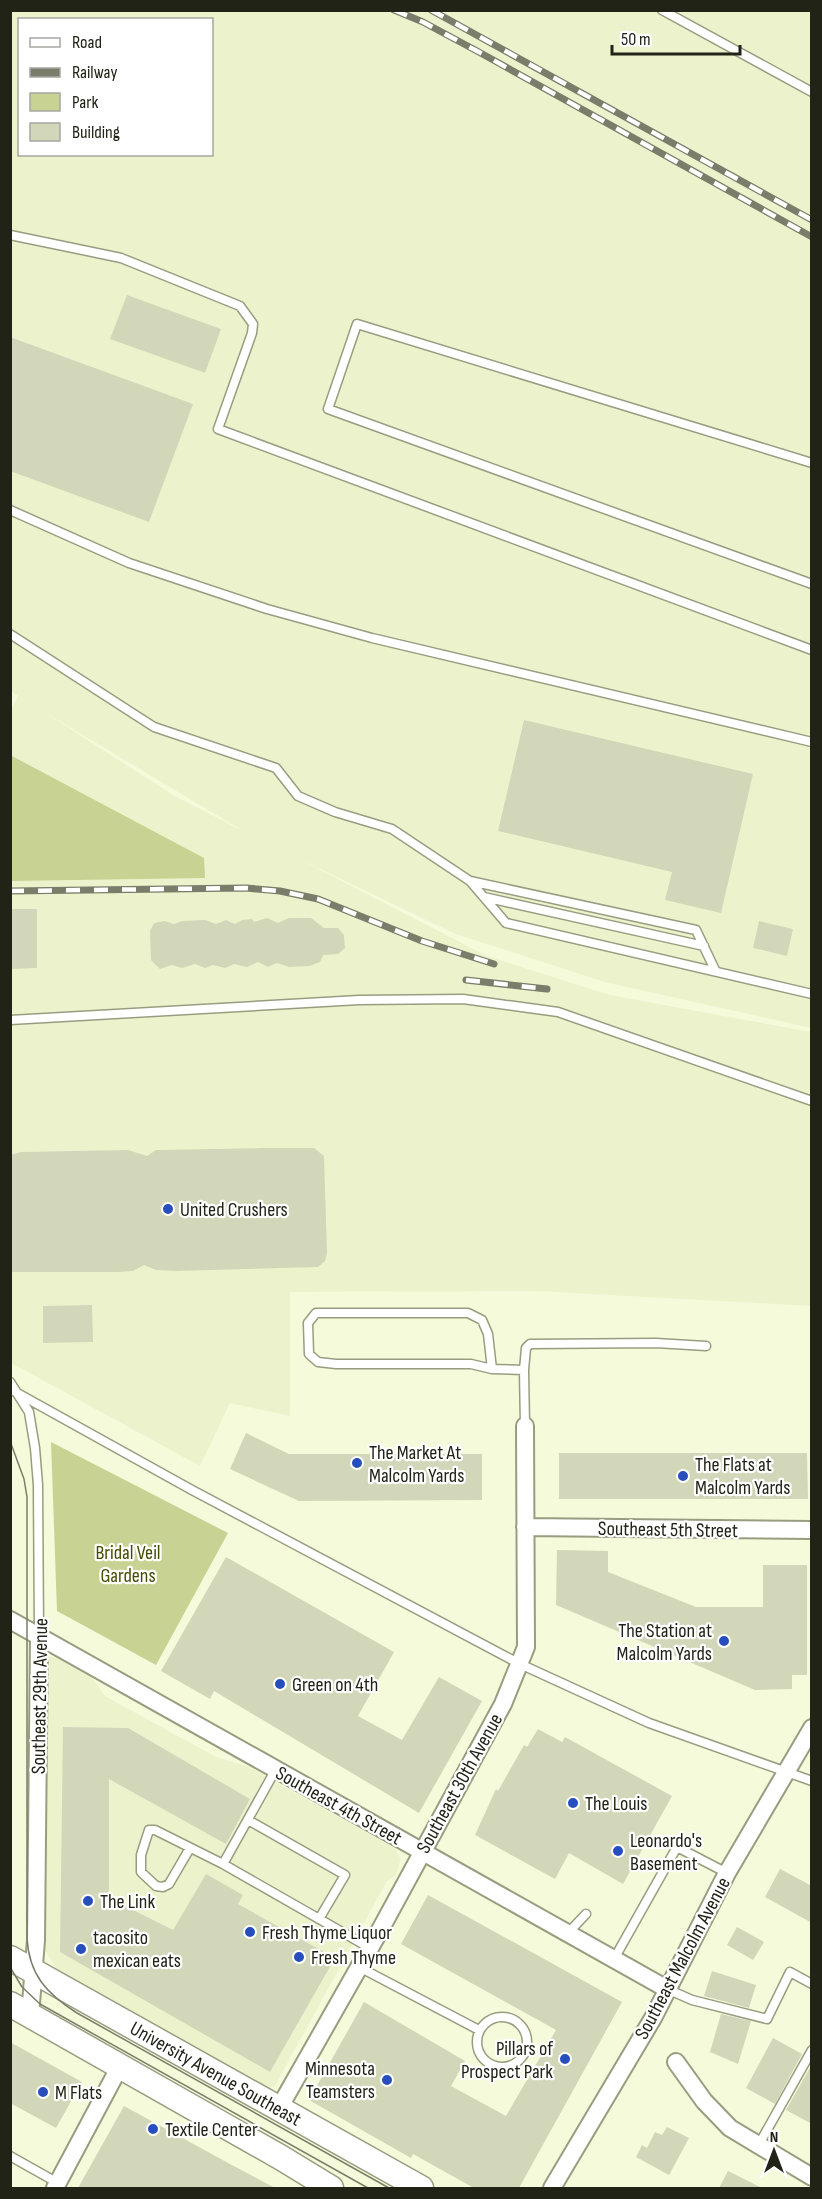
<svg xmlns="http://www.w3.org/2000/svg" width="822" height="2199" font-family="'Sofia Sans Condensed',sans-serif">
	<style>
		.built { fill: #ecf3cc; fill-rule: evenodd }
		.green { fill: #c8d293 }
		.building { fill: #d2d7b9 }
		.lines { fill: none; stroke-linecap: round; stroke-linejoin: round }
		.lane-casing { stroke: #989d80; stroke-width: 11 }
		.street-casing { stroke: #989d80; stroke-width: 20 }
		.secondary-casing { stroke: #989d80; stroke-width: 27 }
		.lane { stroke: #fff; stroke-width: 8 }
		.street { stroke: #fff; stroke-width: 16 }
		.secondary { stroke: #fff; stroke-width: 24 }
		.tram { stroke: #7a7d69; stroke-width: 1.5 }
		.rail-casing { stroke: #7a7d69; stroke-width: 7 }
		.rail { stroke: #fff; stroke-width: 4.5; stroke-dasharray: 14; stroke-linecap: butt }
		.poi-dot { fill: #274ebd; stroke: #fff; stroke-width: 2 }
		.labels { text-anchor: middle; stroke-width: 4.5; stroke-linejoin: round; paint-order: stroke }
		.poi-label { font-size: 20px; fill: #212317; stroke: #fff; text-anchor: start }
		.street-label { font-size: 20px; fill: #212317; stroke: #fff }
		.park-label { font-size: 20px; fill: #454c00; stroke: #fff }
	</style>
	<rect width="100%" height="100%" fill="#f5fadb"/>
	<path class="built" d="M11,11H811V1028L604,982L453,933L295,857L487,956L610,995L811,1032V1306L536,1291L290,1292V1416L230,1403L200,1466L11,1363L10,711L18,696L11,691ZM20,20H212V154H20ZM41,710L245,832L173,795Z
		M48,1657H55L92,1678L105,1696L216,1757L249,1767L394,1848L401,1859L396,1875L387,1881L275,2086L268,2089L58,1971L42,1946L45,1664Z"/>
	<path class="green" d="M10,755L204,858L205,878L11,881Z
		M51,1442L228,1533L156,1665L57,1611Z"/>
	<path class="building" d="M127,295L221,329L205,373L110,339Z
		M10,337L193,404L149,522L10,471Z
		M524,720L753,774L721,913L665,900L672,872L498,831Z
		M10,909H37V968L10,969Z
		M289,918H311L324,928H338L344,935L345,948L338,954L323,955L320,962L310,966L289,967L277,963L268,967L258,962L247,967L234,964L225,968L213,965L205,968L195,964L182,968L172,965L160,969L151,960L150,931L154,923L165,921L174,924L182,921L205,920L216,924L226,920L235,924L242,920L252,919L254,922L267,918L278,923Z
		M759,921L793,929L787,956L753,948Z
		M263,1148H314L324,1156L327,1253L325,1261L318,1267L176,1271L156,1270L144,1265L133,1271L117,1272H10V1155L21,1152L128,1150L147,1156L156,1150Z
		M92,1305L93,1342L43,1343V1306Z
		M246,1433L289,1454H482V1500L299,1501L230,1469Z
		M559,1453H807L808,1499H559Z
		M557,1550L608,1551V1572L696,1607H763V1565H807V1675H792V1689L755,1690L556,1605Z
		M226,1557L394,1652L358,1716L402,1740L439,1677L482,1701L419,1813L214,1691L210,1699L161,1671Z
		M63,1727L128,1728L250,1799L226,1844L109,1779V1898L173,1930L206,1874L243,1895L238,1904L335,1958L270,2072L60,1952Z
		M538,1729L562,1742L565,1737L672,1796L623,1884L569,1853L555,1879L475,1835L496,1789L498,1791L524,1745L527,1747Z
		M780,1869L812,1886V1923L765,1897Z
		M428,1895L622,2002L519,2188H474L413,2154L411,2158L309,2100L364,2002L465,2061L451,2086L506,2116L556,2030L401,1944Z
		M737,1927L764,1942L753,1960L727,1945Z
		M712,1971L756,1985L749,2008L704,1996Z
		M721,2014L751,2021L738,2064L710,2052Z
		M773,2038L802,2054L775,2104L746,2088Z
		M10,2042L82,2082L56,2128L10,2103Z
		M812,2064V2124L786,2110Z
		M124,2106L230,2164L275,2188H78Z
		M667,2127L689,2138L669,2175L636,2157L642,2145L647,2148L655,2132L662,2135Z
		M728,2171L762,2188H719Z"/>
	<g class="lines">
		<g class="lane-casing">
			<path id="lane" d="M662,10L812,92
				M10,235L121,258L240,306L253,324L252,333L218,429L812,650
				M812,463L357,324L328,409L812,584
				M10,510L129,563L267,609L372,638L812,742
				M10,634L154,727L276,768L298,796L335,812L392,829L470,881L696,930L715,970
				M470,881L506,923L812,994
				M484,897L704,946
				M10,1020L359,1000L463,999L558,1012L812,1101
				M492,1369L488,1334L482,1320L468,1313H316L308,1323L309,1354L318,1362L336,1364H471L492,1369L524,1370L525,1426
				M524,1370L526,1348L530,1344L656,1343L706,1346
				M10,1382L29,1412L35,1448L38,1485L39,1635
				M10,1389L192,1490L520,1664L649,1723L812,1781
				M276,1769L223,1864L370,1948
				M248,1820L345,1875L319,1919
				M190,1848L169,1884L163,1887L156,1886L141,1872V1855L149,1830H155L223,1864
				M567,1934L586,1914
				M614,1959L677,1847L727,1873
				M359,1967L479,2030
				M667,1989L692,2000L767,2019L790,1972L812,1984
				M477 2042a25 25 0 1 1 50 0a25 25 0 1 1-50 0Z
				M758,2146L812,2050
				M10,2156L58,2183"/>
		</g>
		<g class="street-casing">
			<path id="street" d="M525,1527L812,1530
				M10,1620L667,1989
				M30,2016L36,1940L39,1635
				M676,2062L704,2101L730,2128L812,2177
				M278,2110L379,1932L503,1704L526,1647L525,1426
				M55,2188L120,2066
				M552,2188L653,2018L727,1873L812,1728"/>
		</g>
		<g class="secondary-casing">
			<g id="secondary">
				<path id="s1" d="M10,1958L421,2188"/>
				<path d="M10,2004L280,2157L331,2188"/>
			</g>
		</g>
		<use href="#lane" class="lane"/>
		<use href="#street" class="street"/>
		<use href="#secondary" class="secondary"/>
		<path class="tram" d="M10,1441L24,1479L27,1497V1938C29,1975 47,1994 77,2013L389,2188
			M10,1967L22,1987L40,2004L368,2188"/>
		<g class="rail-casing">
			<path id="rail" d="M394,10L423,22L477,51L812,237
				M431,10L812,220
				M10,891L246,888L280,891L318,899L422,941L494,964
				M466,980L547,989"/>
		</g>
		<use href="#rail" class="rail"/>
	</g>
	<g class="poi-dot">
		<circle cx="168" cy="1209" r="6"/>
		<circle cx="357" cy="1463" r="6"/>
		<circle cx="683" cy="1476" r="6"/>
		<circle cx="724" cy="1641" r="6"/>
		<circle cx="280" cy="1684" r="6"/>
		<circle cx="573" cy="1803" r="6"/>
		<circle cx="618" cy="1851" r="6"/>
		<circle cx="88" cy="1901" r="6"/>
		<circle cx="250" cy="1932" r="6"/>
		<circle cx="81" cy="1949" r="6"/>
		<circle cx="299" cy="1957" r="6"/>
		<circle cx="565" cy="2059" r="6"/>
		<circle cx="387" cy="2080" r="6"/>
		<circle cx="43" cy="2092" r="6"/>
		<circle cx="153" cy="2129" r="6"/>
	</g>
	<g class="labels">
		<g class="poi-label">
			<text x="180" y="1216">United Crushers</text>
			<text x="369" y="1459">The Market At<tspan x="369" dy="23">Malcolm Yards</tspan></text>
			<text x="695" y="1471">The Flats at<tspan x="695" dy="23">Malcolm Yards</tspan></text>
			<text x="712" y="1637" text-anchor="end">The Station at<tspan x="712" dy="23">Malcolm Yards</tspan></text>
			<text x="292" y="1691">Green on 4th</text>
			<text x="585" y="1810">The Louis</text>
			<text x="630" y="1847">Leonardo's<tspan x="630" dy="23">Basement</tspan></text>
			<text x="100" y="1908">The Link</text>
			<text x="262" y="1939">Fresh Thyme Liquor</text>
			<text x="93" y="1944">tacosito<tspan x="93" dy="23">mexican eats</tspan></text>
			<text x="311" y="1964">Fresh Thyme</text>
			<text x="553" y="2055" text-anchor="end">Pillars of<tspan x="553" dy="23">Prospect Park</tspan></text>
			<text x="375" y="2075" text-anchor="end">Minnesota<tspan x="375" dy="23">Teamsters</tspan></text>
			<text x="55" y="2099">M Flats</text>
			<text x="165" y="2136">Textile Center</text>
		</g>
		<g class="street-label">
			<text transform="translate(668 1529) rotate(1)" y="7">Southeast 5th Street</text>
			<text transform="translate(39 1696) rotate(-89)" y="7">Southeast 29th Avenue</text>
			<text transform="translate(459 1783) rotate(-61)" y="7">Southeast 30th Avenue</text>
			<text transform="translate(339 1805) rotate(29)" y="7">Southeast 4th Street</text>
			<text transform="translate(682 1958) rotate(-62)" y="7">Southeast Malcolm Avenue</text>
			<text dy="7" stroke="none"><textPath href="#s1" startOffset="236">University Avenue Southeast</textPath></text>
		</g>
		<g class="park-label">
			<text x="128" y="1559">Bridal Veil<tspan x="128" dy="23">Gardens</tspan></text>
		</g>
	</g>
	<rect width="822" height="2199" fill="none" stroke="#212317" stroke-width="24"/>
	<rect x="18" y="18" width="195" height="138" fill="#ffffff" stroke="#a6a7a2" stroke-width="1.5"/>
	<rect x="30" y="38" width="30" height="9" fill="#ffffff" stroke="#a6a7a2" stroke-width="1.5"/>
	<text x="72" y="48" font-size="18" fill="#212317">Road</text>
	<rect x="30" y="68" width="30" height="9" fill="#7a7d69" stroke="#a6a7a2" stroke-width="1.5"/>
	<text x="72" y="78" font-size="18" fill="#212317">Railway</text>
	<rect x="30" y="93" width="30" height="18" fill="#c8d293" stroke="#a6a7a2" stroke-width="1.5"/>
	<text x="72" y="108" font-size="18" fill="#212317">Park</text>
	<rect x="30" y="123" width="30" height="18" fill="#d2d7b9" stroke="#a6a7a2" stroke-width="1.5"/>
	<text x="72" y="138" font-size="18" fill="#212317">Building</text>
	<g transform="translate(774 2151)" stroke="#ffffff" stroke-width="4.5" paint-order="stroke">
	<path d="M0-4.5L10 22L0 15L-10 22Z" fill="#212317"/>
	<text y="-9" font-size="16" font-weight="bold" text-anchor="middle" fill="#212317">N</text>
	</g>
	<path d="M612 45v9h128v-9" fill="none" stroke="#212317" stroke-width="3"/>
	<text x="621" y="45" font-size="18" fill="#212317" stroke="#ffffff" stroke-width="4.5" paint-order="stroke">50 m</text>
</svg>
